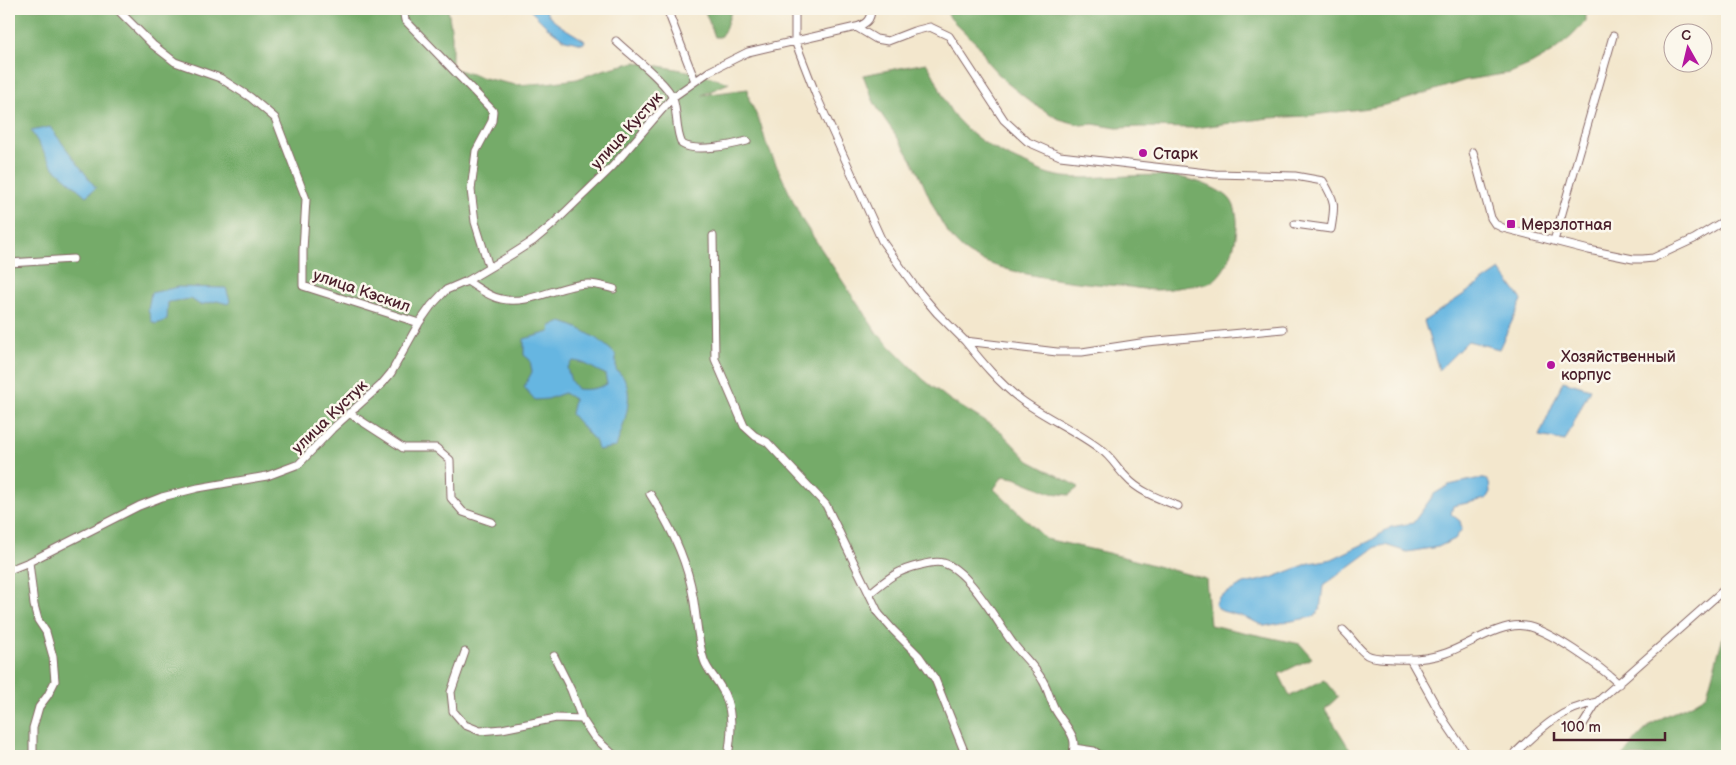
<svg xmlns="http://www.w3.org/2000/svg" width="1736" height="765" font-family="'Balsamiq Sans',sans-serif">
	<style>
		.forest { fill: #74ab69; stroke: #5f654a }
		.water { fill: #66b6e1; stroke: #586a86; fill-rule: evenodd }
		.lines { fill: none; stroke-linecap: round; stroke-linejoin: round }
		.street-casing { stroke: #856564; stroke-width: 9 }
		.street { stroke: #fff; stroke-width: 7 }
		.poi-dot { fill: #b5179e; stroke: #fbf7ec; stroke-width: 2 }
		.labels { text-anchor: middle; stroke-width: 5; stroke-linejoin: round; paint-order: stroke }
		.street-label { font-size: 16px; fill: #4a1f2b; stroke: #fbf7ec }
		.poi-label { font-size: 16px; fill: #4a1f2b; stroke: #fbf7ec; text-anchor: start }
	</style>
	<rect width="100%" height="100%" fill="#fbf7ec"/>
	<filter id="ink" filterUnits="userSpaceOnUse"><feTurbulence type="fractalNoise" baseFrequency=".02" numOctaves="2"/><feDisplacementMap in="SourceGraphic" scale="10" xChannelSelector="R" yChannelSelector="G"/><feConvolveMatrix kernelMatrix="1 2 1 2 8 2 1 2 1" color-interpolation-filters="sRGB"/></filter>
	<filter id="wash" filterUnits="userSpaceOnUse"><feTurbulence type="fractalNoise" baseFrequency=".0096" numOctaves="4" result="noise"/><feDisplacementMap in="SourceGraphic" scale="20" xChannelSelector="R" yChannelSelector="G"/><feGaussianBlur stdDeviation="1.12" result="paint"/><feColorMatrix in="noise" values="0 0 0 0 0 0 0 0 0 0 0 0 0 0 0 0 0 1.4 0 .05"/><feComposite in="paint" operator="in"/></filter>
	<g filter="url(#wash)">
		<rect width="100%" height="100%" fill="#f3e7cd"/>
		<path class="forest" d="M9,9H448L452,35V68L484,78L516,85L546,83L577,79L606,69L636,62L699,73L729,83L702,95L748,89L749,99L761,125L766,143L802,220L877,333L924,380L950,400L999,430L1029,461L1079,487L1069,495L1051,493L1015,478L1003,476L994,489L1046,539L1108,553L1206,579L1210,625L1300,644L1312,658L1279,674L1290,696L1324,680L1338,697L1325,709L1354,756H9Z
			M704,9H732L725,30L720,37H715Z
			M945,9H1586V21L1571,37L1552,52L1531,64L1510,73L1466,80L1398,102L1376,107L1306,116L1269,118L1194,128L1140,127L1117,128L1093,124L1081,125L1059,119L1032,103L1006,82L989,64L979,46L951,19Z
			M926,63C939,80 942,102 956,118C976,141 1001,154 1028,165C1035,168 1042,172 1049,174C1066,179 1087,178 1104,177C1149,176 1183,169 1224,194C1250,209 1233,270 1211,282C1207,285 1199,284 1194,285C1182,287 1169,290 1157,290C1145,290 1133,287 1121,286C1080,283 983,275 956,243C936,220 927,189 913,162C903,143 889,127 878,109C871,98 868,87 863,75Z
			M1727,622V756H1623C1632,744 1643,730 1655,722C1672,711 1692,707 1707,694Z"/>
		<path class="water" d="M529,9H545C548,21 572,32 582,39L585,41L583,44L565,40L547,27Z
			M50,127L96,188L86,196L53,167L31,131Z
			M1500,270L1522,300L1499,349L1468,341L1439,370L1424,321Z
			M178,287L226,288L230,301L228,304L217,301L200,305L191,299L168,302L167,320L156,324L152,322L148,310L151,293Z
			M562,322C583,329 600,339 616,355V370C640,387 623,425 616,447L598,450L596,442L571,414L574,399L564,393L548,399L535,400L524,387L532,372L530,360L524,355V339L550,332L551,326ZM573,361C587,362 592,369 605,374L607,384C597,389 588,390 577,389L571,381L567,368Z
			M1563,381L1590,389L1565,441L1539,436Z
			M1476,479H1485L1489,482L1490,492L1486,499L1453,506L1451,514L1460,521L1462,529L1455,539L1438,547L1407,552L1385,545L1376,547L1323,586L1320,610L1313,617L1265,626L1241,616L1222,611L1215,605L1219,597L1244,584L1271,578L1310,563L1332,559L1370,541L1391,527L1413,523L1434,494L1449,485Z"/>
	</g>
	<g filter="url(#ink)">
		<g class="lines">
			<g class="street-casing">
				<path id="street" d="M117,9L153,45L175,62L220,78L250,97L275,118L306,199L303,250V286L419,323
					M403,9L405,20L493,111L492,121L476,151L471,190L475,222L489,267
					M667,9L695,81
					M795,9V41L816,95L882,241L915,287L937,313L965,341L1057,352H1082L1147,342L1283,329
					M856,27C866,24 871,20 871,9
					M616,41C628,53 669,84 673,99C678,113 675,130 682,144C696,153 732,145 747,141
					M1473,152L1491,218L1495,224L1503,228L1589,250L1633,259H1643L1653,258L1694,239L1727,219
					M713,236L715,359L744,426L755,436L767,442L826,505L879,614L893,630L919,656L935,679L966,756
					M1554,241L1613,36
					M9,263L73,259
					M467,281C477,287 489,297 501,299C530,306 559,284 588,284C597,284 606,287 614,289
					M965,341C981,361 999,383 1020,399C1044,417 1075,430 1100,449C1111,456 1117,468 1126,477C1139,492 1160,499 1178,506
					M349,413L403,448H436L450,460L451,498L463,512L492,522
					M650,494C670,525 687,559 693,596C697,617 697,639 704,660C707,670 715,677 720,686C734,707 732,733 728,756
					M29,562L34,605L38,620L46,632L53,657L55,681L48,695L39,707L33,728V756
					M9,570L29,562L139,506L162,497L198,488L267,476L299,464L332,429L381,385L391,373L419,323L431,306L446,290L467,281L511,255L533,241L552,225L612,167L673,97L710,71L748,52L856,27L876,39L888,41L914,31L930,27L949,36L1004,120L1028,142L1060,156L1215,174L1295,176L1323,181C1336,202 1335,205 1331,229L1295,224
					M869,594C887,579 897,570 921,565C928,563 936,561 943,563C968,569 997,622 1012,642C1022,656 1035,666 1043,681C1048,689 1050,700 1055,709C1060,719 1069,727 1073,738C1075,744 1074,750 1072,756
					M1343,630C1351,637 1359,650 1367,655C1375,659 1385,658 1393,659C1411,660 1430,659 1446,653C1469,645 1501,622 1525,626C1548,629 1601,667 1619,684
					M465,652L451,692L453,711L465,725L480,731L502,729L556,718L582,719
					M554,656L571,690L582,719L594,737L615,756
					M1410,659L1445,722L1468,756
					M1582,726L1597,702L1727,587
					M1074,748L1094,751L1101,756
					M1512,756C1539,730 1559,709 1597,702"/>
			</g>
			<use href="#street" class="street"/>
		</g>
	</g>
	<g class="poi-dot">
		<circle cx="1143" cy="153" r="5"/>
		<rect x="1506" y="219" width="10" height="10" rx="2.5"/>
		<circle cx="1551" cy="365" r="5"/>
	</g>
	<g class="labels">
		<g class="street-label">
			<text transform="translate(626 130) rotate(-48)" y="6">улица Кустук</text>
			<text transform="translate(362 290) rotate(19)" y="6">улица Кэскил</text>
			<text transform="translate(329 416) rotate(-44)" y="6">улица Кустук</text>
		</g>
		<g class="poi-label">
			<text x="1153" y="159">Старк</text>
			<text x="1521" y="230">Мерзлотная</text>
			<text x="1561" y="362">Хозяйственный<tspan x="1561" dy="18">корпус</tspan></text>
		</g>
	</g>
	<rect width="1736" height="765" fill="none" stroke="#fbf7ec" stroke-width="30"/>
	<g transform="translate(1688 48) rotate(352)"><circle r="24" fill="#fbf7ec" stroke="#b4a19f"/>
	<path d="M0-4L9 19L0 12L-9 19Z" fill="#b5179e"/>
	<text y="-8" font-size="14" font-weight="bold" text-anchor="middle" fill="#4a1f2b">С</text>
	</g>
	<path d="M1554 732v8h111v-8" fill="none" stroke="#4a1f2b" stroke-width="2.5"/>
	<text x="1561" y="732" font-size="15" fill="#4a1f2b" stroke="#fbf7ec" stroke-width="4" paint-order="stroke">100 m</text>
</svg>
